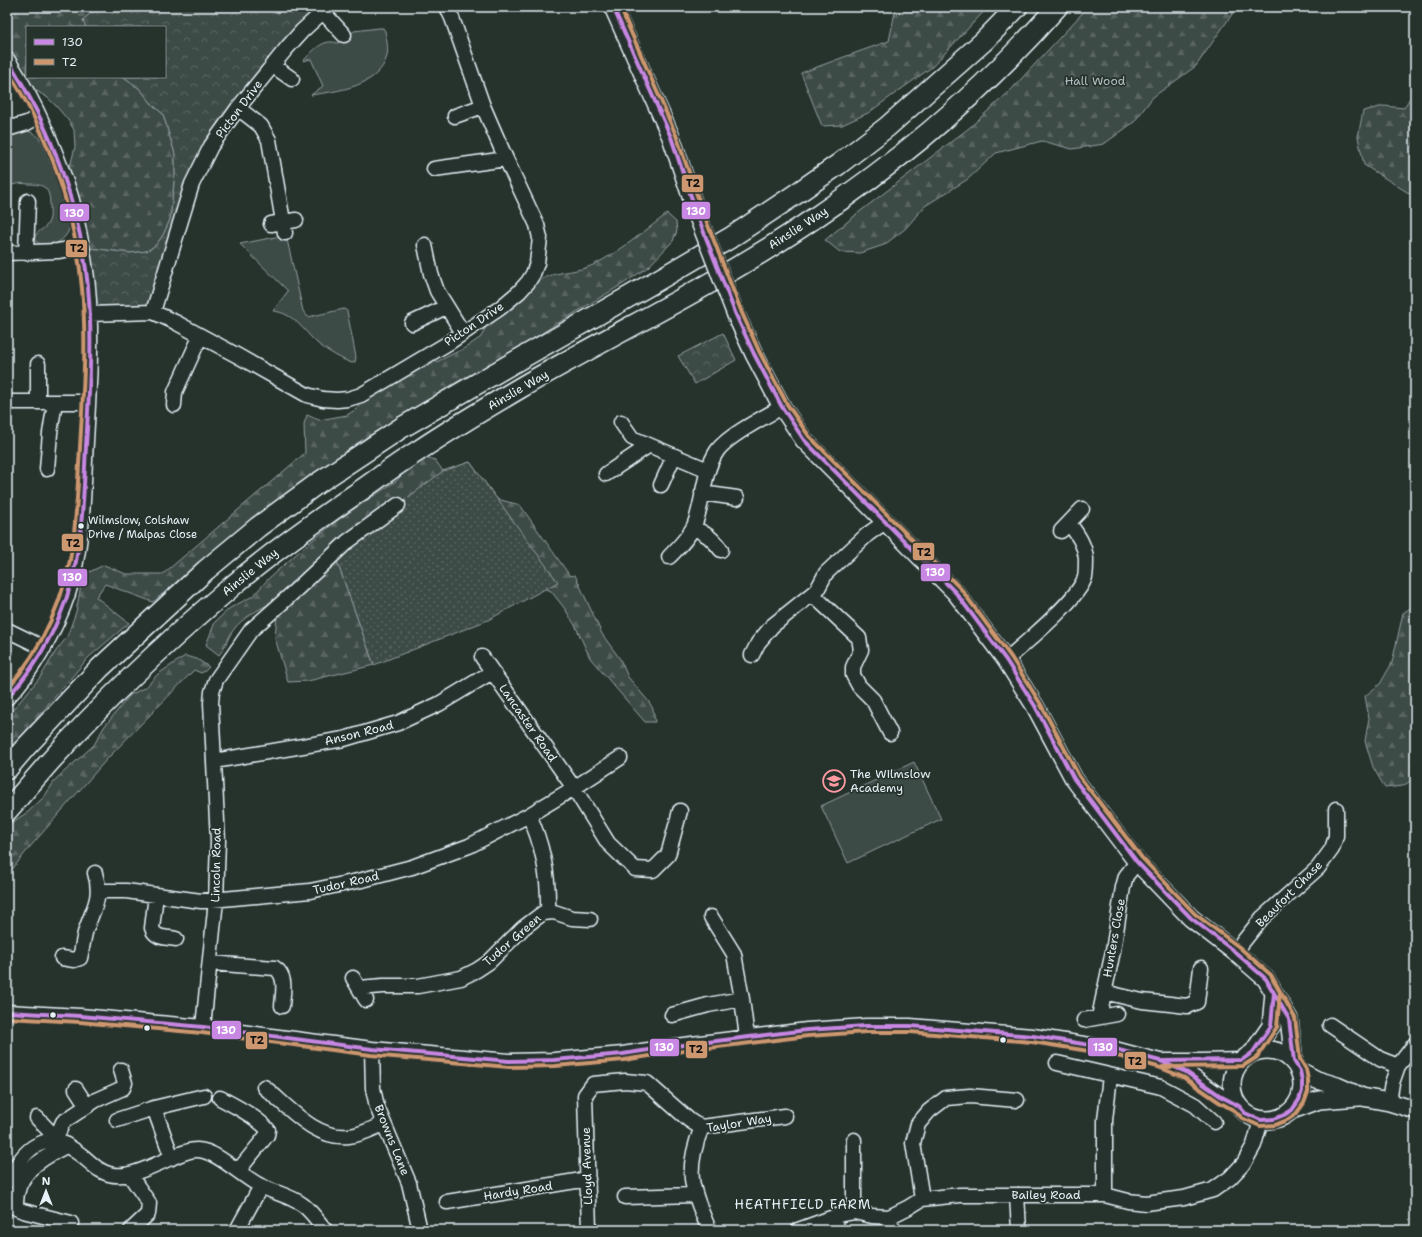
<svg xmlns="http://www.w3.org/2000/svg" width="1422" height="1237" font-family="'Shantell Sans',sans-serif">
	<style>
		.grass { fill: #3e4b47; stroke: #939ea0 }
		.forest { fill: url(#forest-firs); stroke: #939ea0 }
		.park { fill: url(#park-crowns); stroke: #939ea0 }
		.garden { fill: url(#garden-dots); stroke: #939ea0 }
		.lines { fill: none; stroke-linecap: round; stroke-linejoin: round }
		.minor-casing { stroke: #e8f1f8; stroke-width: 17 }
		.major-casing { stroke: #e8f1f8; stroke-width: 20 }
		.highway-casing { stroke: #e8f1f8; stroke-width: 23 }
		.minor { stroke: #26332d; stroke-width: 14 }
		.major { stroke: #26332d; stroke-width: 17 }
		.highway { stroke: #26332d; stroke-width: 20 }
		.major-bridge-casing { stroke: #e8f1f8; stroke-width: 20; stroke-linecap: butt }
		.major-bridge { stroke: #26332d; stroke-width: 17 }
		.bus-1-casing { stroke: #26332d; stroke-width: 7 }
		.bus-2-casing { stroke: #26332d; stroke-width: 7 }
		.bus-1 { stroke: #c787e3; stroke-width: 4 }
		.bus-2 { stroke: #cd976f; stroke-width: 4 }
		.bus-dot { fill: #e8f1f8; stroke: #26332d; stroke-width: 1.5 }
		.labels { text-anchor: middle; stroke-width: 3.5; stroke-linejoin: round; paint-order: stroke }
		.bus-label { font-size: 11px; fill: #e8f1f8; stroke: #26332d; text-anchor: start }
		.park-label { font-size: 12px; fill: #b5bfc3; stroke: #26332d }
		.street-label { font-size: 12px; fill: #e8f1f8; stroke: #26332d }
		.poi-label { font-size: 12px; fill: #e8f1f8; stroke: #26332d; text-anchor: start }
		.neighbourhood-label { font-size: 13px; letter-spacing: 1px; fill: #e8f1f8; stroke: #26332d }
		.line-badge { stroke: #26332d; stroke-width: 1.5 }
		.badge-label { font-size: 11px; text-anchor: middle; font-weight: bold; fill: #fff }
		.pale-badge-label { font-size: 11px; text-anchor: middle; font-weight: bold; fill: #111 }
	</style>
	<defs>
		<pattern id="forest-firs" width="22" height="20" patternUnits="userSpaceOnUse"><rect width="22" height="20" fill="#3e4b47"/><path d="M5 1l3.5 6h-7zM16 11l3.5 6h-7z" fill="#5a6562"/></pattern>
		<pattern id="park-crowns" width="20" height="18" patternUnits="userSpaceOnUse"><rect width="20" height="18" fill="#3e4b47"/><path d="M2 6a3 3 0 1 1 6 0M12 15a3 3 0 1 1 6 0" fill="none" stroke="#5a6562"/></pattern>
		<pattern id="garden-dots" width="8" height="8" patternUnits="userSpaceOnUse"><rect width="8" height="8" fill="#3e4b47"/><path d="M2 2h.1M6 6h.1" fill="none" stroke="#5a6562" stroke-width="1.8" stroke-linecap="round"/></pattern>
	</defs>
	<rect width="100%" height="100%" fill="#26332d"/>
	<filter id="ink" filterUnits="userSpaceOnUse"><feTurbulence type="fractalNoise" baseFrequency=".025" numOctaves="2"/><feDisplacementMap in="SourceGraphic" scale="8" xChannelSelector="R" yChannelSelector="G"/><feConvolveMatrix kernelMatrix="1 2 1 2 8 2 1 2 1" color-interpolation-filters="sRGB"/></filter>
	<g filter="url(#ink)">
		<path class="grass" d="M379,28H383L385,31C386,38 389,48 387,56C379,87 337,91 311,95L323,86L311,59L303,61C313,51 323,38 337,43L343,41L354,31Z
			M25,130C35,133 40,137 45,147C51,163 57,180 63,197C66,205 70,215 70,224C70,234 60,244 50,245C43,245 39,245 34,239C38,228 45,231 49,221C51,216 50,211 50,206C50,188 45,184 28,184C22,183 17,183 10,186V181H7V135Z
			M286,235L303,311L308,317L344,309L347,311L356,357L355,362L352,363C344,361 324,349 317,343C303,330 294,313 273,311L288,291L240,244Z
			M914,762L941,819L848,863L821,806Z"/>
		<path class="forest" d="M7,7H90L94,10L83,20L86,27H27V77H124L140,89L153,105L163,114L175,154V174L170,220L163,235L156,245L147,251L130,253L82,247L63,172L71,163L75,147L74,130L68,120L56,106L48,98L35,90L16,72L7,59Z
			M896,7H988L932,67L868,113L842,125L822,126L801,73L844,57L889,41Z
			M1088,7H1237L1196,66L1153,97L1134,122L1104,144L1072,149L1042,141L996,153L968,179L925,206L905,229L884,245L860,253L840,252L825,240L858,213L969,128L1010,91Z
			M1415,89V197L1364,165L1358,137L1363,111L1384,106L1404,108Z
			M667,214L676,222L677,231L673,241L648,267L626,282L553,326L505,357L460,380L414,409L365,438L246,523L153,602L105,584L96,597L129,623L88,658L7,753V717L41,676L56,651L67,637L76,612L83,575L104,565L126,574H163L305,453L304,424L307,415L319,420L347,415L358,408L361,395L409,366H428L465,348L481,337L485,329V318C504,304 524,287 546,277C561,271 578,272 593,265C620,252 643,232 667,214Z
			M425,457L435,460L443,471L470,462L497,499L520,505L570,576L575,575L602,634L620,659L628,677L649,702L653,709L655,722H645L590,658L576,627L565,609L551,591L537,585L334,553L374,665L308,681L288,682L275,638L277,615L271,603C261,608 241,619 235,628C228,636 227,645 219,655L206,645L215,622L230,608L253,596L269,578L309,543L342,517L396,481L418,459Z
			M1415,605V633L1411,660L1415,677V694L1410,719L1415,746V778L1403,786L1385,788L1373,767L1365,741L1369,718L1365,696L1380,684L1392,663L1403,613Z
			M185,656L197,659L209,667L205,671L201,673L194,670L107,759L29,848L7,876V829L11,823L28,812L44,797L56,779L94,745L104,727L130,695L146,687L158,674Z"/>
		<path class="park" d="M90,7H328L211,146L153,312L89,314L82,247L130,253L147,251L156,245L163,235L170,220L175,174V154L163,114L153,105L140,89L124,77H165V27H86L83,20L94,10Z
			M723,333L736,360L695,384L678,356Z"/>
		<path class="garden" d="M470,462L558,582L488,620L374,665L334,553L443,471Z"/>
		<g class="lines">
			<g class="minor-casing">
				<path id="minor" d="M323,12L344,35
					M7,59C30,93 47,130 61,168C65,179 69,189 72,200C79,229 85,258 88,287C93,344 88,402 85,460C83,505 82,550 68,594C56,629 33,672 7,698
					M272,65L292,79
					M238,108L261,126L269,140L285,233
					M455,116L483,106
					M7,129L27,123L39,116
					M434,169L506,159
					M271,224L296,220
					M425,245L431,274L437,291L463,333
					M7,253L58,251L82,247
					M26,253L28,201
					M153,312L192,184L211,146L238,108L286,49L302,31L328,7
					M89,314L153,312L175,322L238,356L307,395L323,399L337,400L348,399L361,395L450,342L500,308L519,292L528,282L533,274L537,263L540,238L537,225L506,159L483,106L452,18L447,7
					M412,323L446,307
					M38,364V402
					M7,402H88
					M174,405L175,392L200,337
					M621,422L632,438L708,470
					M47,469L50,433L55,402
					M606,474L648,446
					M661,485L674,456
					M702,493L737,498
					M693,528C706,533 713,539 721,550
					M1061,531L1082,509
					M669,557C678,548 688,538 694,526C704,502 702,474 717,451C727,436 766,416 782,407
					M812,594L859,638L861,650L853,667V675L859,686L873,700L890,733
					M7,630L44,648
					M752,655L758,643L772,626L817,590L826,573L868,534L885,522
					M482,657L574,788L608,843L635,869L653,870L668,855L680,811
					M1006,660C1024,644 1079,599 1085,577C1086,572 1086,564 1086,559C1085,544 1077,534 1069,523
					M214,761L344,739L398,723L439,704L492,672
					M529,815C543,845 549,878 548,912
					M99,891H126L201,901L310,891L362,880L412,867L469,846L529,815L574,788L620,758
					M156,895L152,928C155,939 167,937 176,939
					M711,917L734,954L742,999L747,1037
					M1235,952L1262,918L1318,868L1332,849L1336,836V809
					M62,958L74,960L80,958C82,950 83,941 85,933C92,909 103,899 95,873
					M210,963L275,968C287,976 283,992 282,1006
					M353,978L366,1000
					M359,988L383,986H418L461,978L477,970L489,962L523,928L543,913L554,912L572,918L590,919
					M1104,992L1142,1001L1170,1004L1187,1006L1197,1002L1201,968
					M7,1012L80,1016L203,1027L372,1049L509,1061L554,1060L623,1054L667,1047L807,1030L866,1026H910L1033,1036L1115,1049L1160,1061L1186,1072L1222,1097L1239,1106
					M672,1015L708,1005L742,999
					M1099,1017L1113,951L1123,887L1126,876L1137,862
					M1084,1020L1117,1014
					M1330,1025L1380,1059L1398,1066
					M203,1027L216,900L218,841L211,703L212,692L216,680L251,630L284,601L347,542L398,505
					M372,1049L373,1088L377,1107L409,1183L420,1230
					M1165,1061H1201L1242,1060
					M1057,1063L1161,1087L1195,1105L1214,1122
					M264,1087C288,1106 315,1140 349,1136C361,1135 372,1129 383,1124
					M76,1089L87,1106
					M220,1098C235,1106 257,1117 268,1130L267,1135L238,1171
					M1389,1102L1392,1083L1398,1066L1415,1044
					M154,1108L172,1158
					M37,1118L56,1138L63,1122L96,1100L123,1088L125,1083L121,1070
					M117,1120L154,1108L204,1096
					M702,1127C696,1141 690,1163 692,1179C694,1197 703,1214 709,1230
					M854,1140V1212
					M66,1146C40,1159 14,1174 16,1208L23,1211L71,1223
					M129,1174L149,1203L148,1214L131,1230
					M7,1181C14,1170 21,1156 32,1148C39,1143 48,1141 56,1138C64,1144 73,1149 81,1155C88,1160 93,1166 100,1170C120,1183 145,1169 164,1161C173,1157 189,1149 198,1150C218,1151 243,1178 261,1186C275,1193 291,1196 303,1205C312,1212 318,1221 325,1230
					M1017,1195L1019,1230
					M1105,1195V1120L1110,1076
					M625,1197L695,1195
					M922,1199L913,1143L918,1124L929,1111L946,1098L970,1096L1017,1100
					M447,1202L588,1179
					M889,1217L893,1230
					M833,1218L837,1230
					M237,1230L261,1186
					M589,1230L585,1095L593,1084L625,1081L647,1083L689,1120L695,1124L702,1127L785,1116
					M798,1230L842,1214L854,1212L872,1216L889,1217L909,1207L922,1199L960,1195H1105L1128,1201L1146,1203L1184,1198L1213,1190L1230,1178L1244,1163L1254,1145L1261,1120"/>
			</g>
			<g class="major-casing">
				<path id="major" d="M613,7L671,137L698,217
					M736,315L754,354L782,407L804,440L956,593L1006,660L1035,706L1074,779L1137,862L1191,918L1235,952L1266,979L1289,1019L1294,1061
					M1232 1085a35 35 0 1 1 70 0a35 35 0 1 1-70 0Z
					M1253,1052L1271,1026L1274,993
					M1300,1071L1317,1080L1337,1086L1362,1097L1389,1102L1415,1110
					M1292,1110L1319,1100L1359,1097"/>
			</g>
			<g class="highway-casing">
				<path id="highway" d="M7,769L24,749L100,668L206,570L258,527L318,483L401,428L511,364L653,283L730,238L796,194L839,164L887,127L984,41L1017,7
					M7,811C20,796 33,781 46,766C102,703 164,644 229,589C269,554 313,523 357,493C377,479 397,464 418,451C451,429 486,408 520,388C618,331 722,282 816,217C904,158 987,87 1057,7"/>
			</g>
			<use href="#minor" class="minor"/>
			<use href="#major" class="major"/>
			<use href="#highway" class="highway"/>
			<g class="major-bridge-casing">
				<path id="major-bridge" d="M698,217L736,315"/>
			</g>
			<use href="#major-bridge" class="major-bridge"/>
			<g class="bus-1-casing">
				<path id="bus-1" d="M7,59C51,127 80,206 88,287C93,340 89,393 86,446C84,484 83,523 76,561C67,612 42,660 7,698
					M7,1012L80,1016L203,1027L372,1049L509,1061L554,1060L623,1054L667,1047L807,1030L866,1026H910L1033,1036L1115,1049L1160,1061L1186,1072L1222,1097L1239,1106L1245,1113L1261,1120L1274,1119L1284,1115L1292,1110L1299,1100L1302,1091V1081L1300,1071L1294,1061L1289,1019L1266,979L1235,952L1191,918L1137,862L1074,779L1035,706L1006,660L956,593L804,440L782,407L754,354L736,315L698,217L671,137L613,7
					M1162,1061L1242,1060L1253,1052L1271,1026L1274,993L1268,983"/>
			</g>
			<g class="bus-2-casing">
				<path id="bus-2" d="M7,70C49,134 75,211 82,288C87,341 83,394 80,448C78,479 77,511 73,542C66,595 43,649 7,689
					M7,1018L80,1022L202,1033L371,1055L509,1067L555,1066L624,1060L668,1053L808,1036L866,1032H910L1032,1042L1114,1055L1158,1067L1183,1077L1219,1102L1235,1111L1242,1118L1260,1126L1275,1125L1287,1120L1296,1114L1304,1103L1308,1092V1080L1306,1069L1300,1059L1295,1018L1271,975L1239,947L1195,914L1142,858L1079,776L1040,703L1011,657L961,589L809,436L787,404L759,351L742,313L704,215L676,135L620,7
					M1162,1067L1243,1066L1257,1057L1277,1027L1280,992L1273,980"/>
			</g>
			<use href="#bus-1" class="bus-1"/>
			<use href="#bus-2" class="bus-2"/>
		</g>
	</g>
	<defs>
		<g id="school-ring" transform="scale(1.15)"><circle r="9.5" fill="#26332d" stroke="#ff9aa2" stroke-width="1.5"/><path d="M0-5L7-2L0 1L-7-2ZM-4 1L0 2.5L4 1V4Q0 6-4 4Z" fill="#ff9aa2"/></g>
	</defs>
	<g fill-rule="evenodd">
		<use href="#school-ring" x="834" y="781"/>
	</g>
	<g class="bus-dot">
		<circle cx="81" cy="526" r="3.5"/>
		<circle cx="53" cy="1015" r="3.5"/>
		<circle cx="147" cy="1028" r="3.5"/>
		<circle cx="1003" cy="1040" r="3.5"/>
	</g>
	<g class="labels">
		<g class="bus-label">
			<text x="88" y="524">Wilmslow, Colshaw<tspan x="88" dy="14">Drive / Malpas Close</tspan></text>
		</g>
		<g class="park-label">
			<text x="1095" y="85">Hall Wood</text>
		</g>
		<g class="street-label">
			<text transform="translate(239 109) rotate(-53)" y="4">Picton Drive</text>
			<text transform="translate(798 228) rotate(-33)" y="4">Ainslie Way</text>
			<text transform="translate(474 324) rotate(-34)" y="4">Picton Drive</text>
			<text transform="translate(518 390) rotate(-30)" y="4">Ainslie Way</text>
			<text transform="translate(250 572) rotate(-39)" y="4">Ainslie Way</text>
			<text transform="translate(528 723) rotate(55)" y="4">Lancaster Road</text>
			<text transform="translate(359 733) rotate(-14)" y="4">Anson Road</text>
			<text transform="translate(216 865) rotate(-89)" y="4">Lincoln Road</text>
			<text transform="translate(346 883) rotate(-13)" y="4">Tudor Road</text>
			<text transform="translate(1289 894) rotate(-45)" y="4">Beaufort Chase</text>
			<text transform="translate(1114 938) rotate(-80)" y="4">Hunters Close</text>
			<text transform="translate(512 940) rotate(-41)" y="4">Tudor Green</text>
			<text transform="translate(739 1123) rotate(-9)" y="4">Taylor Way</text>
			<text transform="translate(392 1140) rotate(68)" y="4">Browns Lane</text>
			<text transform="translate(587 1166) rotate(-92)" y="4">Lloyd Avenue</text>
			<text transform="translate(518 1191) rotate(-9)" y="4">Hardy Road</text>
			<text x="1046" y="1199">Bailey Road</text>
		</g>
		<g class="poi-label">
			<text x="850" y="778">The Wilmslow<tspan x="850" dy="14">Academy</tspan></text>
		</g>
		<g class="neighbourhood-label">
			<text x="803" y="1209">HEATHFIELD FARM</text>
		</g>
	</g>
	<g class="line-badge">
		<rect x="681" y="174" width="23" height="19" rx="4" fill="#cd976f"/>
		<rect x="681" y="201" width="30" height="19" rx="4" fill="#c787e3"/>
		<rect x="59" y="203" width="31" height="19" rx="4" fill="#c787e3"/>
		<rect x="65" y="239" width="23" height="19" rx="4" fill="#cd976f"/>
		<rect x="61" y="533" width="23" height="19" rx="4" fill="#cd976f"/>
		<rect x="912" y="542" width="23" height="19" rx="4" fill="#cd976f"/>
		<rect x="920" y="563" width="31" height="19" rx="4" fill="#c787e3"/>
		<rect x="57" y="568" width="31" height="19" rx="4" fill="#c787e3"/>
		<rect x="211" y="1020" width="31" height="20" rx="4" fill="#c787e3"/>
		<rect x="245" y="1031" width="23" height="19" rx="4" fill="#cd976f"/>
		<rect x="1087" y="1037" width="31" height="20" rx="4" fill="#c787e3"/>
		<rect x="649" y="1038" width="31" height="19" rx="4" fill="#c787e3"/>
		<rect x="685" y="1040" width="23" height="19" rx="4" fill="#cd976f"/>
		<rect x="1124" y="1051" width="23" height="19" rx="4" fill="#cd976f"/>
	</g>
	<g class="badge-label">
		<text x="696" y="215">130</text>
		<text x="74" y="217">130</text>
		<text x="935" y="576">130</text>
		<text x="72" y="581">130</text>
		<text x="226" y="1034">130</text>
		<text x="1103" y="1051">130</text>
		<text x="664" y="1051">130</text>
	</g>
	<g class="pale-badge-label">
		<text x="693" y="187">T2</text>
		<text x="77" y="252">T2</text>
		<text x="73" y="547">T2</text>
		<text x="924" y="556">T2</text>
		<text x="257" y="1044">T2</text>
		<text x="696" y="1053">T2</text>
		<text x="1135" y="1065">T2</text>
	</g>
	<rect width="1422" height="1237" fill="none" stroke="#26332d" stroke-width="24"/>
	<rect x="12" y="12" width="1398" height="1213" fill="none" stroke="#e8f1f8" stroke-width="1.5" filter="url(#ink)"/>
	<rect x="26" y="26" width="140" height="52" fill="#26332d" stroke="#747f7e"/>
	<rect x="34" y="39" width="20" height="6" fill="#c787e3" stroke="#747f7e"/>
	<text x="62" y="46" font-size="12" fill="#e8f1f8">130</text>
	<rect x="34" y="59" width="20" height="6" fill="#cd976f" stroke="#747f7e"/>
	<text x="62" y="66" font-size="12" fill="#e8f1f8">T2</text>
	<g transform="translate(46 1191)" stroke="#26332d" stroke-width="3" paint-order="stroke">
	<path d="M0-3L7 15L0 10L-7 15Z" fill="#e8f1f8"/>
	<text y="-6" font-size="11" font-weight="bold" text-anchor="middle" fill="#e8f1f8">N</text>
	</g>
</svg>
